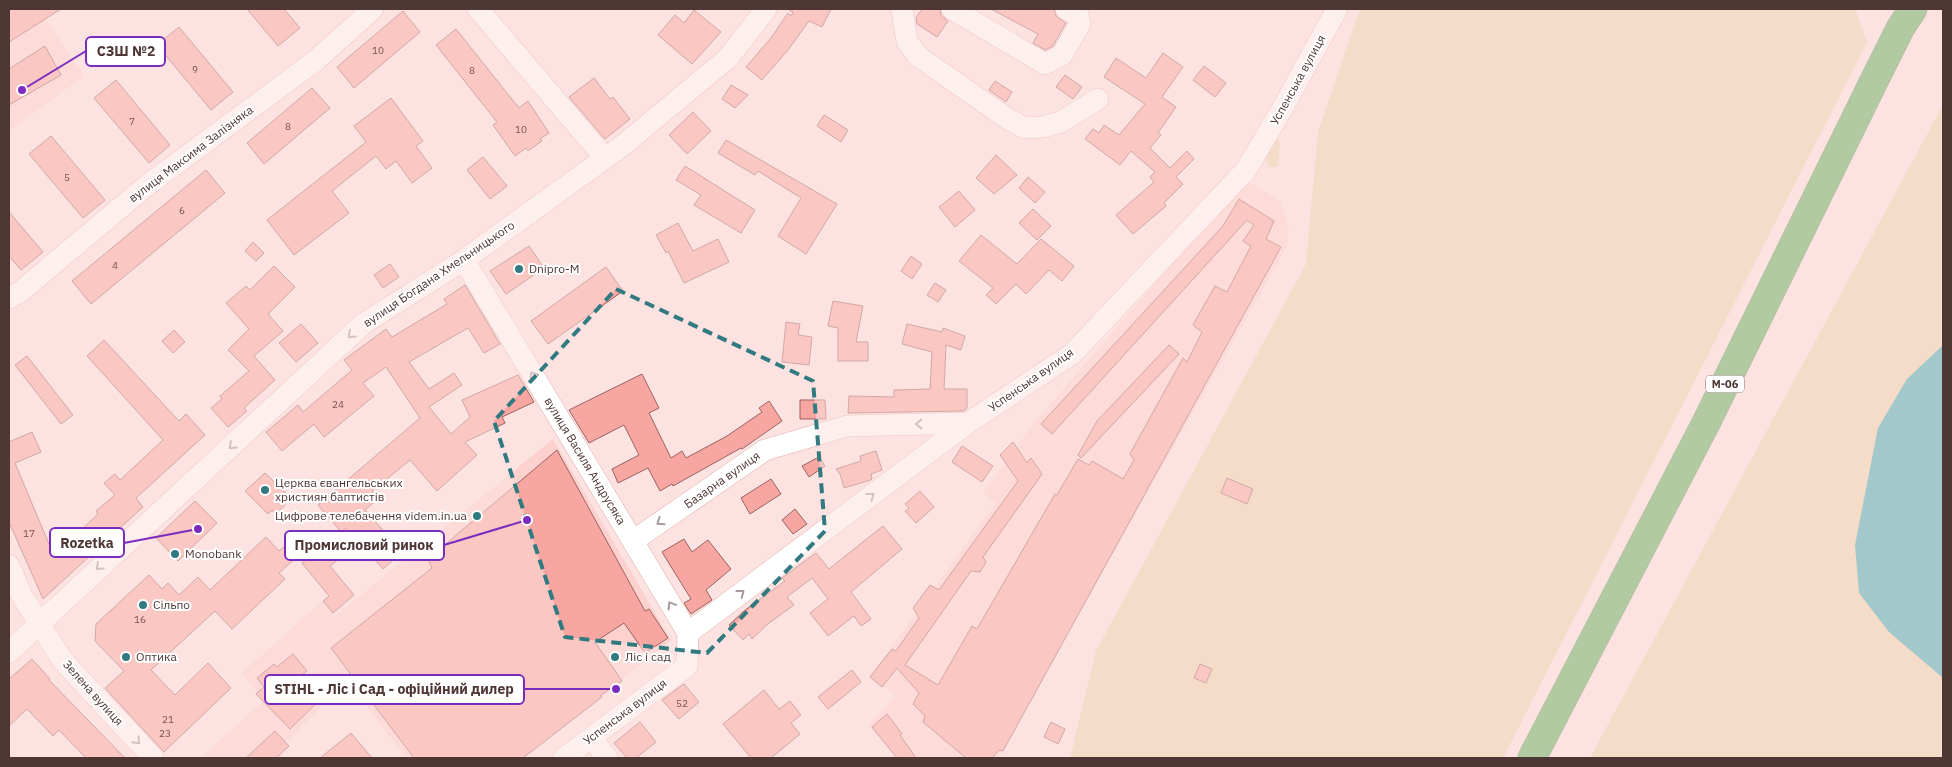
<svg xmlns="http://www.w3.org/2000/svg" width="1952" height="767" font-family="'IBM Plex Sans',sans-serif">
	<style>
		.built { fill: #fdd2ce }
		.green { fill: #ead4aa }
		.water { fill: #39a8b1 }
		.building { fill: #f8a6a1; stroke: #9a6360 }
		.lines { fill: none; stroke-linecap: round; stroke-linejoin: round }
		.minor-casing { stroke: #e6a9a6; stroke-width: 22 }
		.highway-casing { stroke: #56834a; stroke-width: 29 }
		.minor { stroke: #fff; stroke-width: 21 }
		.highway { stroke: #5aad56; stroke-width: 28 }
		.oneway { stroke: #a69a9a }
		.marked { fill: none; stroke: #317a80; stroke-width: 4; stroke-dasharray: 10 6; stroke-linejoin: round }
		.poi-dot { fill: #317a80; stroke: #fff; stroke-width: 2 }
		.labels { text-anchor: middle; stroke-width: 4; stroke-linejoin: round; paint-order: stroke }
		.number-label { font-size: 10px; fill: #78524f }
		.shield { fill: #fff; stroke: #837271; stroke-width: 1 }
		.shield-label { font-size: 11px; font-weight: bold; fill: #4e3634 }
		.street-label { font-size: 12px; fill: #4e3634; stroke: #fff }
		.poi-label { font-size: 12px; fill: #4e3634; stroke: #fff; text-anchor: start }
		.leader { fill: none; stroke: #7b2cbf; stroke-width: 2 }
		.callout-dot { fill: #7b2cbf; stroke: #fff; stroke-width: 2 }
		.callout { fill: #fff; stroke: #7b2cbf; stroke-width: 2 }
		.callout-label { font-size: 14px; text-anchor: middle; font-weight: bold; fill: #4e3634 }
	</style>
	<rect width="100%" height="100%" fill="#fce2e0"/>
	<path class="built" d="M45,19L84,76L9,131V42Z
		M1245,180L1281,202L1289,230L1287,246L998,758H889L893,754L868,725L896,697L871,675L996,503L983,493L1034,423Z
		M553,439L671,640L524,758H406L347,681L278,750L285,758H200L264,701L242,673L322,601L335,616Z"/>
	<path class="green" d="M1360,9H1855L1867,42L1503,758H1070L1096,651L1306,264L1318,132Z
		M1943,105V758H1590Z
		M1277,135L1280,145L1278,166L1270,167C1262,156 1271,146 1277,135Z"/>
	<path class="water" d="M1943,345V678L1889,632L1859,593L1855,545L1878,428L1907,379Z"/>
	<path class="building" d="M9,9H61L9,42Z
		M247,9H284L300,28L278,46Z
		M787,9H831L822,27L809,21L788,50L762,80L746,67L771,38L788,13L791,16L793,12Z
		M922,9H940L941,16L948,21L937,37L917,24L916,18Z
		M991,9H1054L1056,16L1066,23L1053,46L1045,50L1033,43L1038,34Z
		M694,10L721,32L692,64L658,35L675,15L684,23Z
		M403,11L420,32L354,88L337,67Z
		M179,27L233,92L211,110L157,45Z
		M456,29L519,108L528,101L549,133L540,139L542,141L528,151L526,148L515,156L493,125L497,122L436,45Z
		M45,46L61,75L9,105V69Z
		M1163,53L1183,67L1162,97L1176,107L1158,133L1161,135L1150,148L1170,168L1187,151L1194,159L1176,177L1183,184L1164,203L1166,206L1133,234L1116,215L1154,182L1150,177L1155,172L1131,151L1120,165L1085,139L1093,129L1099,133L1104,125L1119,135L1145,104L1104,77L1116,58L1146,78Z
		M1204,66L1226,83L1215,97L1193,80Z
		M1065,75L1082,87L1073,99L1056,87Z
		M594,78L610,99L613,97L630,119L605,139L569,97Z
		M116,80L170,145L149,163L94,98Z
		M995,81L1012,92L1006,102L989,90Z
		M731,85L748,95L735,108L722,99Z
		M312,88L330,108L264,164L247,143Z
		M391,98L423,141L416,146L432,168L412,183L396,161L386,169L376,156L332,191L349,213L294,255L267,220L366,142L354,126Z
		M693,112L711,131L687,154L669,135Z
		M824,115L848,130L841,142L817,126Z
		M51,136L105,200L83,218L29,154Z
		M726,140L837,204L806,254L778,236L801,198L758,171L755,175L718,153Z
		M996,155L1017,175L994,194L976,178Z
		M483,157L507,186L490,199L467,170Z
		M685,166L755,210L741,233L694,205L701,195L676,180Z
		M206,170L225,193L91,304L72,281Z
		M1028,177L1045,192L1035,203L1019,188Z
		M959,191L975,210L955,227L939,207Z
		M1239,199L1274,221L1266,239L1281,247L1003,751L999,750L992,758H966L923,722L925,716L913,704L919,693L897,668L882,687L870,677L892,649L896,651L919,618L913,608L930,585L939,590L1018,481L1000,455L1013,442L1027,463L1031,458L1042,474L983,557L986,562L980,572L971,571L905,665L938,685L972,626L977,629L1055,494L1057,495L1078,459L1089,465L1092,461L1123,479L1134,460L1130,454L1183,358L1187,362L1202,332L1193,325L1215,286L1227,292L1251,246L1243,241L1254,225L1247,220L1052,434L1041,424L1223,226Z
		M1033,209L1051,226L1037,240L1019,223Z
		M9,212L43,252L21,270L9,256Z
		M678,223L693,251L718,239L729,262L684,283L668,251L666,253L656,235Z
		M981,235L1017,264L1041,239L1074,266L1062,281L1049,270L1026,294L1016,284L996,304L986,295L993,288L959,261Z
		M253,242L264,253L256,261L245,251Z
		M529,246L544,268L506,294L490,271Z
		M911,256L922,264L912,279L901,271Z
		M390,264L399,277L383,288L374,275Z
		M274,266L295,287L268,314L283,331L254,356L275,380L244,408L247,411L228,427L211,408L222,399L220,396L249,371L228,350L249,329L226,303L246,286L250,290Z
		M606,267L623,291L548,344L531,321Z
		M935,283L946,290L938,302L927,295Z
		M465,285L500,344L484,353L468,328L409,362L429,389L454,373L462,385L429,407L451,434L470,417L462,400L518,375L534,402L502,417L505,423L465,442L477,455L437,491L410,460L372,491L379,498L365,510L402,552L383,569L346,528L341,532L318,505L420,418L386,367L363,383L374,396L324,437L314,424L282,451L266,432L298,405L303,412L352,370L344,360L386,329L392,337L447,304L444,299Z
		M833,301L863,306L856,342H868V361H838V328L828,326Z
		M786,322L800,324L798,335L812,337L809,365L782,362Z
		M301,324L318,343L296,362L279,343Z
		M907,324L942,332L943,328L965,336L961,350L946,345L944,389H967V408L964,411L848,413L849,396L894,397V390L930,389L932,352L902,344Z
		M174,330L185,342L173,353L162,341Z
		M104,340L179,421L186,414L205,435L136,498L143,507L43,599L9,522V442L32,432L41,452L15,463L54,556L98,514L96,511L115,495L104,483L115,474L120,480L163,440L87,356Z
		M1169,345L1179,354L1081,458L1078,455L1097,421Z
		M27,356L73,415L61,424L15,365Z
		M642,374L659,408L649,413L671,458L682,451L686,458L727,436L762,412L759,408L769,401L782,421L742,449L741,448L673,486L672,484L660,491L648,468L618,483L612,469L639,455L624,425L589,443L569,410Z
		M800,400H825L826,419H800Z
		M962,446L993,466L982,482L952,462Z
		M557,450L645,611L649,609L668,638L645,653L624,623L595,642L622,681L601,695L602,697L523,758H414L331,648L432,568L428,559Z
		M876,451L882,470L871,474L872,479L871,480L844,488L840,474L836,469L861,461L860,456Z
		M819,457L825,466L809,477L802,466Z
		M265,473L287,494L284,497L285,505L279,511H271L268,514L245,491Z
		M1227,478L1253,489L1247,504L1221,493Z
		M771,479L781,494L750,514L741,498Z
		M920,491L934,507L916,523L905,511L909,508L905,504Z
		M195,501L217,523L178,561L156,538Z
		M795,509L807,524L793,534L782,520Z
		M883,526L902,549L851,592L871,619L861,626L854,616L828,636L810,613L828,599L812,578L787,597L794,605L769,623L752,639L749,634L743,640L729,625L744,611L785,581L782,578L816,553L829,569Z
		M266,537L279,551L290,542L300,554L279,573L285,579L232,629L215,611L151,670L175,695L208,663L231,688L164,752L105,688L124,671L95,641L96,624L149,575L162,589L168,583L179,595L198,577L210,590Z
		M684,539L692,552L708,540L731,569L706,590L712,600L691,614L684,603L691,599L662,552Z
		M326,543L339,559L330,566L354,595L333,613L323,601L329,596L302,563Z
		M293,654L307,671L303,674L324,696L290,729L256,694L264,687L257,678L274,664L277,667Z
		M32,659L50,679L49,680L125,758H86L59,730L53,736L27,709L9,726V679Z
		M1200,664L1212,669L1206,683L1194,678Z
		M852,670L861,682L828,709L818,697Z
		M684,684L699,702L679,719L662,700Z
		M764,690L779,709L790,701L801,715L791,723L800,734L771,758H751L723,724Z
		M887,714L902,734L900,735L916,758H897L872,727Z
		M640,722L656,742L636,758H627L614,743Z
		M1051,722L1065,729L1058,744L1044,737Z
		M275,731L289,746L276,758H246Z
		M351,733L372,758H320Z"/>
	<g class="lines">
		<g class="minor-casing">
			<path id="minor" d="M478,9L605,158
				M902,9L907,42L919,57L1008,119L1025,128L1042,127L1061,122L1098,99
				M952,9L1045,64L1062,55L1080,24L1078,15L1066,9
				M464,260L688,633L687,666L564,758
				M9,298L20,292L145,187L315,61L373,9
				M633,541L765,450L847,426L968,423
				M9,565L22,596L63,661L153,758
				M688,633L968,423L1072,354L1246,170L1281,111L1337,9
				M9,652L363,324L464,260L622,146L728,58L766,9
				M592,738L607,758"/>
		</g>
		<g class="highway-casing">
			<path id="highway" d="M1532,758L1706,423L1872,85L1901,27L1913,9"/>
		</g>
		<use href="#minor" class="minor"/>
		<use href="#highway" class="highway"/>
	</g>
	<defs><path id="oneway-chevron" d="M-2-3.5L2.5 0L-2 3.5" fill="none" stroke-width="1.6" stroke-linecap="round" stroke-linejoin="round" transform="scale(1.25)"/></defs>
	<g class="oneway">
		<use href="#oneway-chevron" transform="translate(351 335) rotate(137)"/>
		<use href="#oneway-chevron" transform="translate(533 375) rotate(-121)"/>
		<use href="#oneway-chevron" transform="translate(919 424) rotate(179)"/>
		<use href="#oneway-chevron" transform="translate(232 446) rotate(137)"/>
		<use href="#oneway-chevron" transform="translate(871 496) rotate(-37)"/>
		<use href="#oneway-chevron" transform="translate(660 522) rotate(145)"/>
		<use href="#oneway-chevron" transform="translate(99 567) rotate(138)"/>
		<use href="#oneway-chevron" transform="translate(741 593) rotate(-37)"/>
		<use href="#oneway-chevron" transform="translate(671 605) rotate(-121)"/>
		<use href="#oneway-chevron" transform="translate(137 741) rotate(47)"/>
	</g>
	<path d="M0 0H1952V767H0ZM616,289L813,381L825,531L707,653L565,637L494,421Z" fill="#fce2e0" fill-opacity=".55" fill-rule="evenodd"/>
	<path class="marked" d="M616,289L813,381L825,531L707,653L565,637L494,421Z"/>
	<g class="poi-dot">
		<circle cx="519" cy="269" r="5"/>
		<circle cx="265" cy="490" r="5"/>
		<circle cx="477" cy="516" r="5"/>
		<circle cx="175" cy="554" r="5"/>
		<circle cx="143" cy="605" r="5"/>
		<circle cx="126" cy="657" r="5"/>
		<circle cx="615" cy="657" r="5"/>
	</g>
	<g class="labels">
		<g class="number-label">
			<text x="378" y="54">10</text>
			<text x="195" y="73">9</text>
			<text x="472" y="74">8</text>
			<text x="132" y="125">7</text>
			<text x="288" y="130">8</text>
			<text x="521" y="133">10</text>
			<text x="67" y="181">5</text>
			<text x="182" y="214">6</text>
			<text x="115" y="269">4</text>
			<text x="338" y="408">24</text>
			<text x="29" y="537">17</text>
			<text x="140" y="623">16</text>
			<text x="682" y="707">52</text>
			<text x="168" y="723">21</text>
			<text x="165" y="737">23</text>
		</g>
		<rect class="shield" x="1706" y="375.5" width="38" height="17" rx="4"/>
		<g class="shield-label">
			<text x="1725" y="388">М-06</text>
		</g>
		<g class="street-label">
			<text transform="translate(1298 80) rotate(-61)" y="4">Успенська вулиця</text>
			<text transform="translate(191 154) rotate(-37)" y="4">вулиця Максима Залізняка</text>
			<text transform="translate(439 274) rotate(-34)" y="4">вулиця Богдана Хмельницького</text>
			<text transform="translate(1031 380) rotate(-35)" y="4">Успенська вулиця</text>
			<text transform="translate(585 461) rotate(59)" y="4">вулиця Василя Андрусяка</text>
			<text transform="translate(722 480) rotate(-35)" y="4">Базарна вулиця</text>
			<text transform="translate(93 693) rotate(48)" y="4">Зелена вулиця</text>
			<text transform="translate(625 712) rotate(-37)" y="4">Успенська вулиця</text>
		</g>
		<g class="poi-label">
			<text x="529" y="273">Dnipro-M</text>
			<text x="275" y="487">Церква євангельських<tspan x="275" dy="14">християн баптистів</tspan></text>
			<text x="467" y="520" text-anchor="end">Цифрове телебачення videm.in.ua</text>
			<text x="185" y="558">Monobank</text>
			<text x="153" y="609">Сільпо</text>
			<text x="136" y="661">Оптика</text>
			<text x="625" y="661">Ліс і сад</text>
		</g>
	</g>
	<path class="leader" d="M22 90L86 51M198 529L124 543M527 520L444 545M616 689L524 689"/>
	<g class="callout-dot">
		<circle cx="22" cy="90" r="5"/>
		<circle cx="198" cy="529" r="5"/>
		<circle cx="527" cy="520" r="5"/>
		<circle cx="616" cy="689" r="5"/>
	</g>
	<g class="callout">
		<rect x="86" y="37" width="79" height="29" rx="5"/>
		<rect x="50" y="528" width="74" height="29" rx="5"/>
		<rect x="285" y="531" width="159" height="29" rx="5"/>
		<rect x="265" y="675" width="259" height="29" rx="5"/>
	</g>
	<g class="callout-label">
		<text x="126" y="56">СЗШ №2</text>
		<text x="87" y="548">Rozetka</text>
		<text x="364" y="550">Промисловий ринок</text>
		<text x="394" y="694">STIHL - Ліс і Сад - офіційний дилер</text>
	</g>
	<rect width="1952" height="767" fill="none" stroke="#4e3634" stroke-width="20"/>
</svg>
